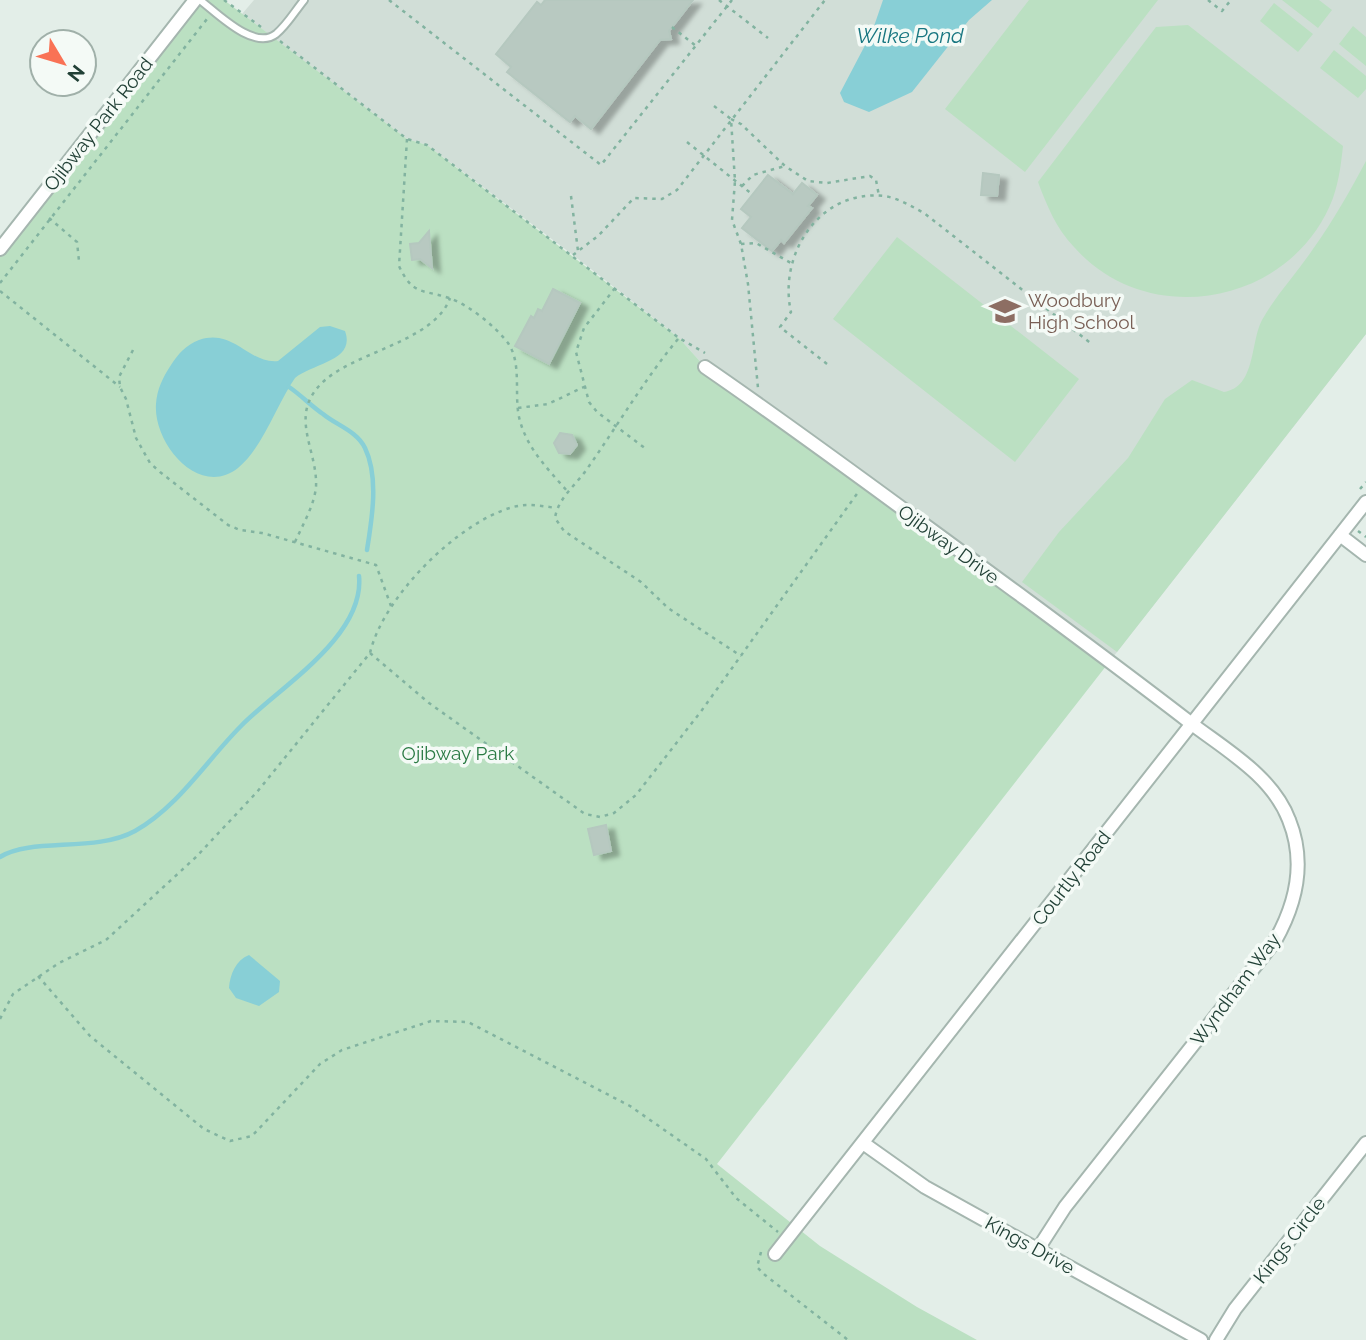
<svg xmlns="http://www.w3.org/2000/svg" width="1366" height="1340" font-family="Raleway,sans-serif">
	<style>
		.built { fill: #d1ded7 }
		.green { fill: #bbe0c2 }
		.water { fill: #88cfd6 }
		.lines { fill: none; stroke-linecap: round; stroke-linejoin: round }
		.stream { stroke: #88cfd6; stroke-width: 4.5 }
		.building { fill: #b8c9c1; stroke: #b5c8bf; stroke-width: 2; filter: url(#shadow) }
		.service-casing { stroke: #a5b6af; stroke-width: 10 }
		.minor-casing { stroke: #a5b6af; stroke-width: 16 }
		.path { stroke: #82b3a0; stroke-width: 2.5; stroke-dasharray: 3.5 5; stroke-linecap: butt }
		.service { stroke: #fff; stroke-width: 6 }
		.minor { stroke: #fff; stroke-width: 12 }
		.labels { text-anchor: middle; stroke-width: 7; stroke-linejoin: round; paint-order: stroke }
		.street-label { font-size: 19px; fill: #214036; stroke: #f4faf6 }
		.education-label { font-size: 19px; fill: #785e54; stroke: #f4faf6; text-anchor: start }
		.park-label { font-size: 19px; fill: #297a43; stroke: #f4faf6 }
		.water-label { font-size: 21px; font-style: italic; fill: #187680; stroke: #f4faf6 }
	</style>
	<defs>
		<filter id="shadow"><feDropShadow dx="8" dy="4.5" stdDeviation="2" flood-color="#0004"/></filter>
	</defs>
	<rect width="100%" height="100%" fill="#e3eee8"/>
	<path class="built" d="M254,0H1366V334L1110,661L705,367L679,338L573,255L427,145L407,139L242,14Z"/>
	<path class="green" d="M195,0H224L407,139L427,145L679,338L705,367L1110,661L717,1164L820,1246L917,1307L977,1340H0V249Z
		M1029,0H1158L1025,172L945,109Z
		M1282,0H1319L1332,10L1318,28Z
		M1274,3L1313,34L1298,52L1260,21Z
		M1188,25L1343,146C1341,164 1339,181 1333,198C1293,304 1149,332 1074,247C1056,228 1047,206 1038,182L1156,27Z
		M1353,26L1366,37V66L1339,44Z
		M1334,50L1366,76V89L1358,98L1320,68Z
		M1366,161V334L1117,652L1022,582L1059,532L1128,458L1165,399L1192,380L1224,392C1256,387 1250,343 1262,320C1276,295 1297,273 1313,249C1333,221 1350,191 1366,161Z
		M897,237L1079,379L1015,462L833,319Z"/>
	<path class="water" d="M883,0H992L969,20L912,92L869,112L844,102L840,93L872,32Z
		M330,326L345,331C356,361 313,363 295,378C277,404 262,449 238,468C199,499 153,443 156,404C157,389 163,377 171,365C178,354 186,345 199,340C234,328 248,364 278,361L320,327Z
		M249,955L280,981L279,992L259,1006L236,998L229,988C230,974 236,960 249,955Z"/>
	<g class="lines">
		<path class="stream" d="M289,387C301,395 311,406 323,414C336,425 357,431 365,448C379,477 372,519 367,550
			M0,857C32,837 95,853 135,831C179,806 206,761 241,726C278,688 365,637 359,576"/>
	</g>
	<path class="building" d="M545,0H693L669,31L671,39L660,40L591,129L575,116L570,122L507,72L511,67L496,54L537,2L541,5Z
		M983,173L999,175L997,196L981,195Z
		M768,175L793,194L802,183L817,195L808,206L812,208L784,243L781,240L772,251L742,228L751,217L741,209Z
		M429,231L432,268L420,259L412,260L410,244L419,243Z
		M553,289L580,303L549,364L515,346L531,316L534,318L538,309L542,311Z
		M560,433L572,435L577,445L570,454L559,453L554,443Z
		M606,825L611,851L594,855L588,829Z"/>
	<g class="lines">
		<g class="service-casing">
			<path id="service" d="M200,0C217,13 254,51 276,34C287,25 295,11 304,0"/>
		</g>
		<g class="minor-casing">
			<path id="minor" d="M0,249L195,0
				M705,367C814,442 920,522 1027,600C1081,640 1135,680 1188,721C1224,749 1272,775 1289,820C1306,862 1296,904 1275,941L1065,1207L1038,1249
				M1340,535L1366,555
				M863,1143L925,1187L1201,1340
				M775,1254L1366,502
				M1216,1340L1235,1309L1366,1143"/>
		</g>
		<path class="path" d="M224,0L261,27
			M389,0L601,165L732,0
			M719,0L768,38
			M1208,0L1222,11L1231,0
			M672,27L696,46
			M280,41L407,139L427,145L679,338L705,353
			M714,106L731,119L735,181L732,220L741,244L748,284L758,388
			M731,119L741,124L785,166L808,181L827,183L870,176L876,180L879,196
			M407,139L399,266C413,296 422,289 449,298C469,305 495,326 508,343C522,363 514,394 519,417C526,448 548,469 568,492
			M687,142L753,195
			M742,186L753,175L785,166
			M571,196L578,251
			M49,218L77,242L79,261
			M741,244L756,243L791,263
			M573,255L598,236L634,198L662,199L677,190L825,0
			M0,283L207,19
			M615,288L584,328L576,352L589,402L597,412L646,449
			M0,291L120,387
			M678,339C644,380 618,425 587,469C576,485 558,498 555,518L564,531L641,582L668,608L741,656
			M133,350L119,377L120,387L126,399L136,438L150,463L160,472L228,525L240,530L262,533L376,565L391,606
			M827,364L780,327L791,312C778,255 819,189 884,196C898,198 911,206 924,213L1093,345
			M518,408L548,404L586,386
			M1360,489L1366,482
			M1358,531L1366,537
			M295,542C303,524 314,506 316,487C318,451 289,417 320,385C350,352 434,343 450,298
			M370,653L429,703L585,814L600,817L614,813L636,795L702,710L859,491
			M38,976L90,1036L204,1129L230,1141L252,1136L320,1064L342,1050L431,1021L468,1022L630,1106L706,1159L736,1198L778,1232
			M0,1019L13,994L59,963L106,940L196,857L257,792L370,653C383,597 458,522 513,507C528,503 542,506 556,508
			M761,1252L757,1267L765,1275L848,1340"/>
		<use href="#service" class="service"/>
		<use href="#minor" class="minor"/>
	</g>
	<defs>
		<g id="school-bare" transform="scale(2.415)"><path d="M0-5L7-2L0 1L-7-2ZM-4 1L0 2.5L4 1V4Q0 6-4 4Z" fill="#8d6e63" stroke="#f4faf6" stroke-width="2.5" paint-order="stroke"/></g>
	</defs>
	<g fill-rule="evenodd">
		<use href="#school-bare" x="1005" y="311"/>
	</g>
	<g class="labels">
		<g class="street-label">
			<text transform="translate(98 124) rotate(-52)" y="7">Ojibway Park Road</text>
			<text transform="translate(949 544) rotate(36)" y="7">Ojibway Drive</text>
			<text transform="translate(1071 878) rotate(-52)" y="7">Courtly Road</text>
			<text transform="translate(1235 989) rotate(-53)" y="7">Wyndham Way</text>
			<text transform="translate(1289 1240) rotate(-52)" y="7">Kings Circle</text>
			<text transform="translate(1030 1245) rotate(29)" y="7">Kings Drive</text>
		</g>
		<g class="education-label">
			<text x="1028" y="307">Woodbury<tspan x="1028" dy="22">High School</tspan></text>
		</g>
		<g class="park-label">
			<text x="458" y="760">Ojibway Park</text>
		</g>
		<g class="water-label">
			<text x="910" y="43">Wilke Pond</text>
		</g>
	</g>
	<g transform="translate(63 63) rotate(128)"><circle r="33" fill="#f4faf6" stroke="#a0b0a9" stroke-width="2"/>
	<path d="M0-5L12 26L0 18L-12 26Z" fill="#f97255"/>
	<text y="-10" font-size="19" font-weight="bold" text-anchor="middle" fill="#214036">N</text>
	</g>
</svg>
